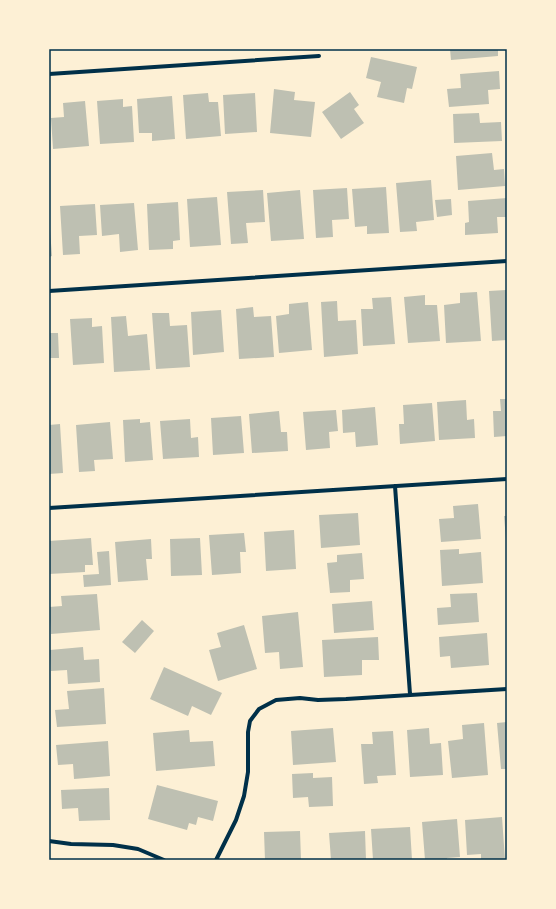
<svg xmlns="http://www.w3.org/2000/svg" width="556" height="909" font-family="'Source Sans 3',sans-serif">
	<style>
		.building { fill: #bec0b2 }
		.lines { fill: none; stroke-linecap: round; stroke-linejoin: round }
		.minor { stroke: #003049; stroke-width: 4 }
		.neatline { fill: none; stroke: #003049; stroke-width: 1.5 }
	</style>
	<rect width="100%" height="100%" fill="#fdf0d5"/>
	<path class="building" d="M450,49H498V56L451,60Z
		M371,57L417,67L412,89L407,88L404,103L377,97L381,82L366,78Z
		M499,71L500,89L488,90L489,104L449,107L447,89L461,88L460,74Z
		M274,89L295,92L294,100L315,102L311,137L270,133Z
		M350,92L359,105L354,109L364,123L341,139L322,112Z
		M208,93L209,102H218L221,136L186,139L183,95Z
		M255,93L257,132L225,134L223,95Z
		M172,96L175,139L152,141V133H139L137,99Z
		M123,99V107L132,106L134,142L100,144L97,101Z
		M85,101L89,146L53,149L51,118L64,117L63,103Z
		M479,113L480,123L501,122L502,141L454,143L453,114Z
		M492,153L494,170L504,169L505,186L458,190L456,156Z
		M431,180L434,220L416,222L417,231L400,232L396,183Z
		M386,187L389,233L367,234V226L355,227L352,189Z
		M347,188L349,219L332,220L333,237L316,238L313,190Z
		M263,190L265,222L246,223L248,243L231,244L227,192Z
		M300,190L304,239L271,241L267,193Z
		M217,197L221,245L190,247L187,199Z
		M507,198V217H497L498,233L465,235V223L469,222L468,201Z
		M451,199L452,215L437,217L435,200Z
		M178,202L180,240L173,241V249L149,250L147,204Z
		M134,203L138,250L120,252L119,234L102,236L100,205Z
		M95,204L97,235L79,236L80,254L63,255L60,206Z
		M49,230H50L52,256L49,257Z
		M506,290L507,301V340L492,341L489,291Z
		M477,292L481,341L446,343L444,305L460,303V293Z
		M425,295V305H437L440,341L408,343L404,297Z
		M391,297L395,344L363,346L361,309H373L372,298Z
		M337,301L338,321L356,320L358,354L324,357L321,302Z
		M308,302L312,350L279,353L276,316L289,314V304Z
		M253,307L254,317L271,316L274,357L239,359L236,309Z
		M221,310L224,352L193,355L191,312Z
		M152,313H169L170,326L187,325L190,367L156,369Z
		M126,316L128,336L147,334L150,370L114,372L111,317Z
		M92,318V327L102,326L104,363L73,365L70,319Z
		M49,333H58L59,358H49Z
		M500,399H507V436L494,437L493,411H501Z
		M466,400L467,420L474,419L475,438L439,440L437,402Z
		M432,403L435,441L400,444L399,424H404L403,405Z
		M375,407L378,445L356,447L355,432L343,433L342,410Z
		M336,410L338,431L329,432L330,448L306,450L303,412Z
		M279,411L281,432H287L288,451L252,453L249,414Z
		M241,416L244,453L213,455L211,418Z
		M140,419V423L150,422L153,460L125,462L123,420Z
		M190,419L191,438L198,437L199,457L163,459L160,421Z
		M110,422L113,459L94,460L95,471L79,472L76,425Z
		M60,424L63,473L49,474V425Z
		M478,504L481,539L441,542L439,519L454,518L453,506Z
		M358,513L360,545L321,548L319,515Z
		M504,516H507V539H506Z
		M294,530L296,569L266,571L264,532Z
		M244,533L246,552H240L241,573L212,575L209,535Z
		M91,538L93,565H85V572L49,574V541Z
		M200,538L202,575L171,576L170,539Z
		M151,539L152,559H146L148,580L118,582L115,542Z
		M459,549V554L481,552L483,583L442,586L440,550Z
		M109,551L111,585L84,587L83,575L99,574L97,552Z
		M362,553L364,579L350,580V592L330,593L327,563L337,562V555Z
		M477,593L479,622L438,625L437,608L451,607L450,594Z
		M97,594L100,630L51,634L49,607L62,606L61,596Z
		M372,601L374,630L334,633L332,604Z
		M298,612L303,667L280,669L279,652L265,653L262,616Z
		M142,620L154,631L135,653L122,642Z
		M244,625L257,669L218,681L209,650L221,647L217,633Z
		M487,633L489,665L451,668L450,656L440,657L439,637Z
		M378,637L379,660H362V675L324,677L322,640Z
		M83,647L84,660L99,659L100,682L68,684L67,670L51,671L50,650Z
		M164,667L222,693L211,715L192,706L188,716L150,699Z
		M104,688L106,724L57,727L55,710L69,709L67,691Z
		M507,722V769H501L497,723Z
		M484,723L488,775L452,778L448,741L463,739L462,725Z
		M333,728L336,762L293,765L291,731Z
		M429,728L430,744L441,743L443,775L410,777L407,730Z
		M189,730L190,742L213,741L215,766L156,771L153,733Z
		M393,731L396,775L377,776L378,783L364,784L361,744H373L372,732Z
		M108,741L110,776L74,779L73,764L58,765L56,745Z
		M313,773V778L332,777L333,806L309,807L308,797L293,798L292,774Z
		M157,785L218,801L213,821L198,817L196,825L189,823L187,830L148,819Z
		M109,788L110,820L79,821L78,808L62,809L61,790Z
		M502,817L505,860H481V854L467,855L465,820Z
		M457,819L460,857L447,858V860H425L422,822Z
		M410,827L412,860H373L371,829Z
		M300,831L301,860H265L264,832Z
		M365,831L366,860H331L329,833Z"/>
	<g class="lines">
		<path class="minor" d="M49,74L319,56
			M49,291L507,261
			M395,486L410,694
			M49,508L507,479
			M49,841L71,844L113,845L138,849L164,860
			M216,860L236,820L244,796L248,772V732L250,721L259,709L276,700L300,698L318,700L346,699L507,689"/>
	</g>
	<rect width="556" height="909" fill="none" stroke="#fdf0d5" stroke-width="100"/>
	<rect x="50" y="50" width="456" height="809" class="neatline"/>
</svg>
